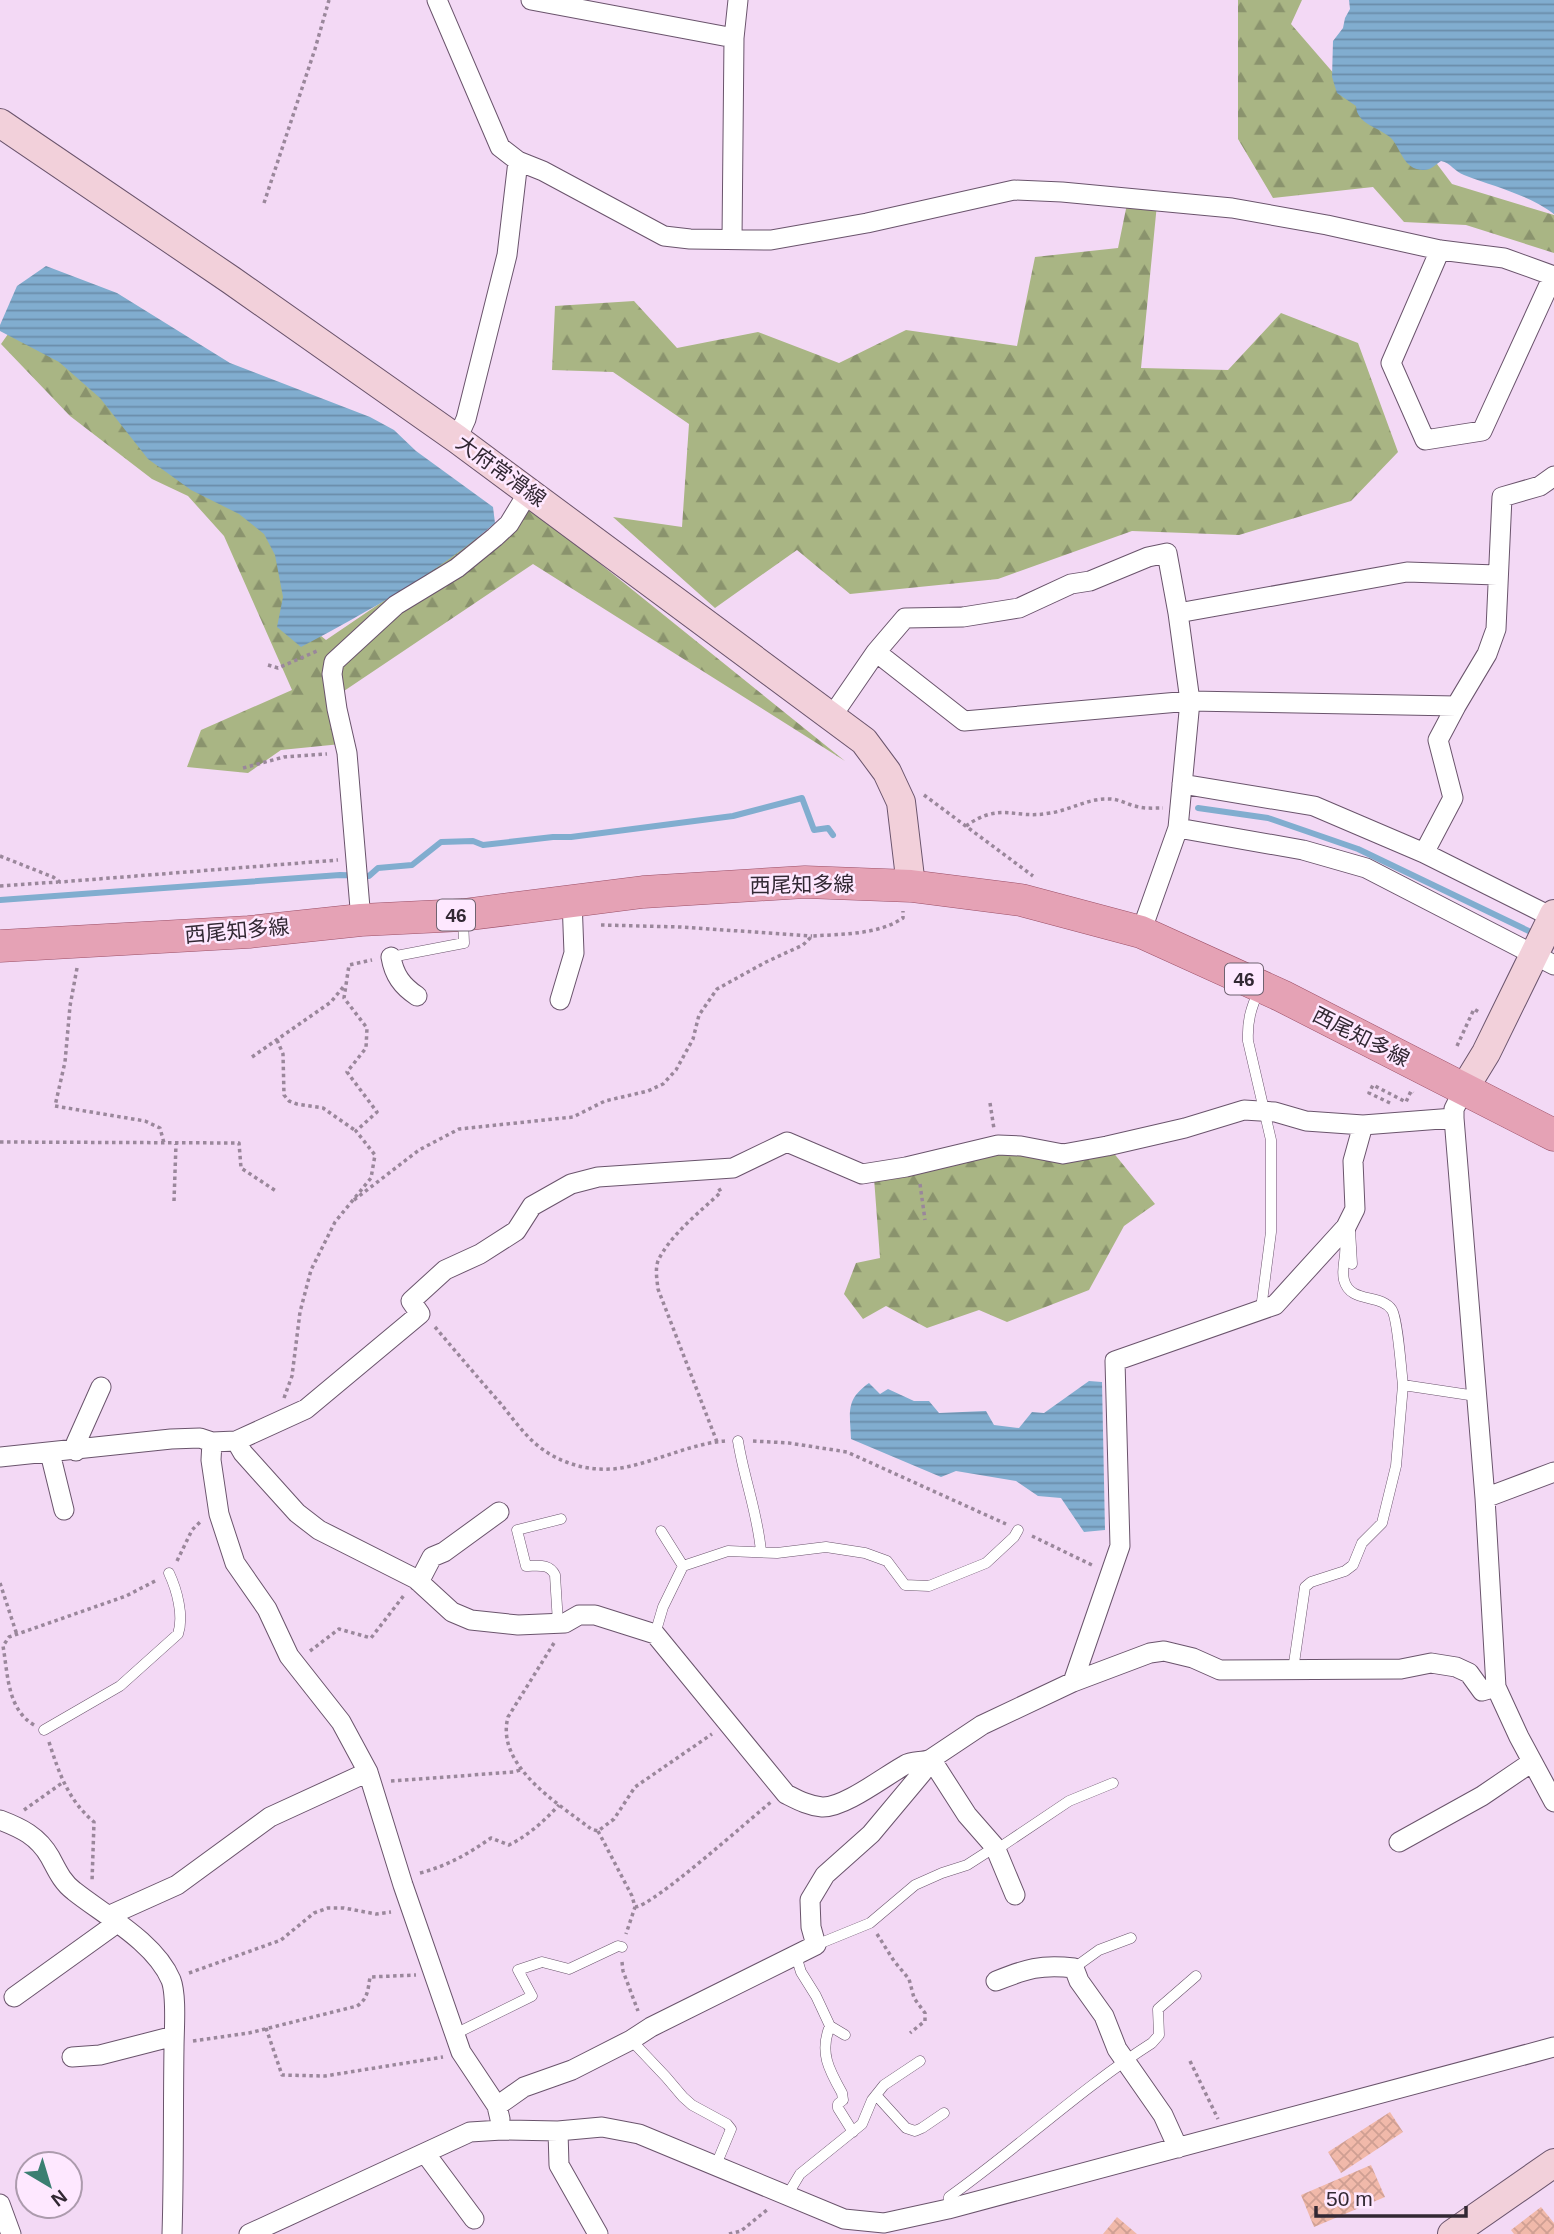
<svg xmlns="http://www.w3.org/2000/svg" width="1554" height="2234" font-family="Helvetica,'Noto Sans JP',sans-serif">
	<style>
		.forest { fill: url(#forest-firs) }
		.water { fill: url(#water-rules) }
		.lines { fill: none; stroke-linecap: round; stroke-linejoin: round }
		.stream { stroke: #81adcf; stroke-width: 6 }
		.building { fill: url(#building-cross-hatch) }
		.lane-casing { stroke: #6a546c; stroke-width: 11 }
		.street-casing { stroke: #6a546c; stroke-width: 21 }
		.secondary-casing { stroke: #6a546c; stroke-width: 30 }
		.primary-casing { stroke: #9b4f67; stroke-width: 33 }
		.path { stroke: #9a879b; stroke-width: 3.5; stroke-dasharray: 3.5 3.5; stroke-linecap: butt }
		.lane { stroke: #fff; stroke-width: 10 }
		.street { stroke: #fff; stroke-width: 19 }
		.secondary { stroke: #f2d0da; stroke-width: 28 }
		.primary { stroke: #e5a2b5; stroke-width: 32 }
		.labels { text-anchor: middle; stroke-width: 5; stroke-linejoin: round; paint-order: stroke }
		.shield { fill: #fee8ff; stroke: #6f6270; stroke-width: 2 }
		.shield-label { font-size: 19px; font-weight: bold; fill: #322833 }
		.street-label { font-size: 21px; fill: #322833; stroke: #fee8ff }
	</style>
	<defs>
		<pattern id="forest-firs" width="22" height="20" patternUnits="userSpaceOnUse" patternTransform="scale(1.75)"><rect width="22" height="20" fill="#a9b584"/><path d="M5 1l3.5 6h-7zM16 11l3.5 6h-7z" fill="#8a936d"/></pattern>
		<pattern id="water-rules" width="6" height="5" patternUnits="userSpaceOnUse" patternTransform="scale(1.75)"><rect width="6" height="5" fill="#81adcf"/><path d="M0 2.5h6" fill="none" stroke="#6a8da9"/></pattern>
		<pattern id="building-cross-hatch" width="8" height="8" patternUnits="userSpaceOnUse" patternTransform="scale(1.75)"><rect width="8" height="8" fill="#f1b9aa"/><path d="M0 0l8 8M0 8l8-8" fill="none" stroke="#cf9f93"/></pattern>
	</defs>
	<rect width="100%" height="100%" fill="#f3d9f5"/>
	<path class="forest" d="M1238,0H1302L1291,24L1374,120L1422,144L1452,184L1554,215V253L1466,225L1404,222L1373,187L1273,198L1238,139Z
		M1127,204H1157L1141,368L1228,370L1281,313L1358,343L1398,452L1351,501L1239,535L1132,531L998,579L850,594L797,550L715,608L613,517L682,527L689,424L613,372L552,370L555,306L634,301L677,348L758,332L839,363L906,330L1017,346L1035,257L1118,248Z
		M13,327L120,396L286,545L304,622L326,640L526,504L845,761L533,564L341,693V744L281,750L248,773L187,767L201,730L292,690L224,536L188,496L152,479L70,416L1,344Z
		M984,1140L1112,1151L1155,1204L1124,1226L1089,1290L1007,1322L979,1310L927,1328L886,1306L863,1319L844,1294L856,1263L880,1258L874,1178Z"/>
	<path class="water" d="M1349,0H1554V214C1527,194 1495,187 1464,175C1455,172 1451,163 1441,161C1435,165 1430,171 1422,170C1404,169 1401,150 1392,139C1380,127 1357,125 1356,106L1337,93L1332,77L1333,41L1343,28L1345,18L1350,9Z
		M46,266L117,293L230,363L370,417L394,430L416,451L493,507L495,523C437,573 369,611 301,647L277,627L283,597L275,555L264,534L239,514L191,490L148,459L100,398L59,362L0,331V325L17,286Z
		M1089,1381L1102,1382L1105,1530L1084,1532L1061,1498L1038,1496L1016,1481L956,1471L941,1477L851,1439C850,1412 845,1400 869,1383L880,1394L888,1389L914,1401H929L939,1413L986,1411L994,1425L1019,1428L1032,1412L1044,1413Z"/>
	<g class="lines">
		<path class="stream" d="M1198,808L1268,818L1358,849L1535,934
			M0,900L340,875L369,876L378,868L412,865L441,842L473,841L483,845L553,837H571L733,816L802,798L814,830L828,828L833,835"/>
	</g>
	<path class="building" d="M1390,2112L1403,2132L1341,2173L1328,2152Z
		M1371,2165L1385,2197L1314,2227L1301,2195Z
		M1541,2207L1554,2223V2234H1514L1511,2230Z
		M1117,2217L1137,2234H1103Z"/>
	<g class="lines">
		<g class="lane-casing">
			<path id="lane" d="M391,957L464,943L463,919
				M1259,990C1251,1008 1247,1021 1248,1041L1271,1140V1232L1261,1309
				M1346,1227L1350,1230L1352,1264
				M1341,1232C1351,1251 1340,1264 1344,1280C1350,1304 1381,1293 1392,1310C1398,1320 1401,1370 1403,1385
				M738,1441C744,1479 758,1514 761,1552
				M683,1566L728,1551L777,1553L826,1547L865,1553L887,1561L905,1585L929,1586L986,1563L1014,1537L1018,1530
				M558,1623L555,1575C549,1563 538,1566 526,1566L517,1530L561,1519
				M655,1634L663,1607L683,1566L661,1531
				M1293,1670L1305,1587L1311,1582L1345,1571L1353,1565L1362,1543L1382,1523L1396,1466L1403,1385L1476,1396
				M44,1730L120,1686L178,1634C184,1616 177,1590 169,1573
				M996,1850L1069,1801L1113,1783
				M816,1945L870,1923L915,1885L942,1873L967,1865L995,1847
				M796,1956L801,1972L816,1996L830,2026L845,2035
				M1074,1968L1099,1950L1131,1938
				M830,2026C819,2052 829,2070 842,2093L843,2100L838,2104V2108L853,2132
				M455,2034L532,1996L518,1970L542,1962L569,1969L618,1946L622,1947
				M631,2040L666,2077L683,2097L692,2105L727,2124L731,2129L716,2165
				M876,2095L906,2128L915,2131L922,2128L944,2113
				M788,2194L800,2174L862,2124L872,2100L884,2085L920,2061
				M948,2209L949,2197C1018,2148 1080,2089 1152,2043L1159,2035L1158,2009L1196,1976"/>
		</g>
		<g class="street-casing">
			<path id="street" d="M437,0L500,147L518,161L543,171L664,236L690,239L771,240L867,223L1014,190L1062,192L1232,208L1327,225L1440,250L1504,258L1554,276
				M531,0L734,38
				M732,239L734,38L738,0
				M1440,250L1391,363L1425,440L1482,431L1553,276
				M457,439L466,419L507,255L518,161
				M1178,613L1407,572L1497,575
				M876,652L964,721L1190,701L1456,706L1487,654L1496,629L1502,497L1540,486L1554,476
				M832,716L876,652L905,618L963,617L1019,608L1071,584L1090,581L1148,557L1167,553L1178,613L1190,701L1178,828L1141,932
				M1182,784L1314,806L1424,853L1554,918
				M1178,828L1303,850L1366,868L1554,965
				M1424,853L1453,798L1438,740L1456,706
				M361,920L347,753L337,709L332,674L334,662L396,605L457,568L495,537L509,524L529,491
				M391,957C394,975 402,986 417,996
				M560,1000L574,953L572,900
				M1464,1089L1454,1109V1118L1485,1498L1496,1687L1519,1737L1554,1802
				M236,1441L243,1453L297,1513L319,1530L416,1579L452,1612L471,1620L518,1625L565,1623L579,1615H595L655,1634L786,1794C798,1800 809,1806 822,1807C844,1808 885,1776 905,1765C913,1760 923,1763 931,1759L982,1725L1073,1682L1150,1653L1164,1651L1193,1658L1220,1670L1401,1669L1431,1663L1456,1667L1469,1673L1482,1691L1496,1687
				M212,1442L211,1460L219,1514L235,1563L267,1609L289,1656L341,1722L368,1772L403,1885L461,2052L497,2106
				M76,1451V1443L101,1387
				M50,1453L64,1510
				M0,1457L171,1439L200,1438L212,1442L236,1441L306,1409L420,1314L411,1301L445,1270L480,1254L516,1231L532,1206L571,1184L598,1177L733,1168L787,1142L862,1174L906,1167L998,1145L1021,1146L1063,1154L1107,1146L1185,1128L1244,1110L1275,1112L1306,1121L1363,1125L1454,1118
				M1485,1498L1554,1472
				M419,1582L432,1557L444,1552L499,1512
				M1073,1682L1120,1546L1115,1361L1275,1305L1346,1227L1355,1209L1353,1161L1363,1125
				M931,1759L967,1815L995,1847L1015,1895
				M0,1820C21,1828 38,1836 50,1857C57,1870 62,1882 74,1891C104,1915 155,1942 171,1980C177,1996 174,2030 174,2048C173,2110 174,2172 172,2234
				M1399,1842L1482,1796L1532,1762
				M108,1916L177,1885L270,1817L368,1772
				M996,1981C1026,1969 1041,1964 1074,1968L1079,1981L1104,2016L1117,2049L1163,2115L1178,2148
				M14,1997L117,1923
				M72,2057L100,2055L174,2036
				M500,2119L497,2106L524,2087L572,2070L631,2040L651,2027L816,1945L811,1927L810,1900L825,1875L871,1834L922,1773L923,1763
				M558,2131L559,2165L598,2234
				M425,2153L474,2219
				M0,2204L11,2234
				M249,2234L470,2132L502,2130L558,2131L602,2127L639,2134L844,2219L884,2223L948,2209L1554,2047"/>
		</g>
		<g class="secondary-casing">
			<path id="secondary" d="M0,123L231,280L457,439L864,741L887,772L901,802L911,886
				M1464,1089L1486,1053L1554,914
				M1452,2234L1554,2163"/>
		</g>
		<g class="primary-casing">
			<path id="primary" d="M0,946L249,932L361,920L463,915L643,892L805,882L911,886L1021,900L1141,932L1282,996L1554,1135"/>
		</g>
		<path class="path" d="M264,203L315,49L329,0
			M268,665L278,668L317,651
			M243,768L284,757L327,754
			M924,795L1033,876
			M966,826C1001,801 1015,820 1050,813C1071,810 1088,798 1109,799C1119,799 1126,804 1135,806C1144,809 1154,808 1163,808
			M0,856L53,877L60,882L338,860
			M0,886L58,882
			M601,925L681,927L812,936
			M77,968L70,1006L65,1062L55,1106L145,1121L160,1128L164,1143
			M277,1040L283,1054L284,1095L289,1101L297,1104L323,1108L356,1131
			M1457,1046L1474,1009L1479,1012
			M252,1057L331,1002L344,986
			M990,1103L994,1129
			M1390,1103L1369,1093L1373,1085L1406,1102L1411,1091L1413,1093
			M0,1142L239,1143L241,1168L276,1191
			M920,1184L925,1220
			M354,1200L419,1150L459,1129L573,1117L605,1101L648,1091L663,1084L676,1070L693,1039L699,1015L717,989L766,962L803,945L812,936C841,934 878,935 903,918V911
			M174,1201L176,1144
			M435,1327C457,1353 479,1379 501,1404C514,1420 527,1439 545,1451C567,1466 595,1472 621,1468C656,1462 689,1444 725,1441
			M284,1398L292,1376L300,1312L311,1270L335,1222L371,1178L375,1155L356,1131L377,1112L347,1072L366,1048L367,1028L344,998L349,965L372,960
			M753,1441L789,1443L847,1452L1006,1524
			M717,1442L658,1289C657,1280 655,1269 658,1261C669,1236 701,1211 721,1192L718,1187
			M1032,1536L1094,1566
			M177,1561L192,1530L202,1520
			M0,1583L17,1635
			M554,1643L508,1717C495,1766 559,1804 591,1829L598,1831L614,1819L635,1787L712,1734
			M310,1651L339,1629L371,1638L405,1594
			M34,1725C7,1709 8,1674 3,1646L9,1637L126,1596L157,1580
			M49,1742C59,1773 68,1800 94,1822L92,1882
			M391,1781L514,1772L520,1770
			M24,1810L62,1783
			M598,1831L632,1896L635,1907L626,1934
			M420,1873C447,1866 468,1854 491,1838L509,1845C529,1835 544,1821 559,1805
			M635,1907C653,1906 750,1819 771,1802
			M877,1934L894,1961L909,1979L914,1998L925,2013V2021L910,2033
			M622,1962L623,1971L638,2011
			M189,1973L281,1940L314,1913L328,1908H344L376,1914L391,1912
			M266,2028L282,2075L325,2076L443,2057
			M193,2041L249,2033L357,2006C368,1999 368,1989 370,1977L416,1975
			M1190,2061L1218,2119
			M729,2234L741,2231L768,2209"/>
		<use href="#lane" class="lane"/>
		<use href="#street" class="street"/>
		<use href="#secondary" class="secondary"/>
		<use href="#primary" class="primary"/>
	</g>
	<g class="labels">
		<g class="shield">
			<rect x="437" y="899.5" width="38" height="31" rx="5"/>
			<rect x="1225" y="963.5" width="38" height="31" rx="5"/>
		</g>
		<g class="shield-label">
			<text x="456" y="922">46</text>
			<text x="1244" y="986">46</text>
		</g>
		<g class="street-label">
			<text transform="translate(501 471) rotate(36)" y="7">大府常滑線</text>
			<text transform="translate(802 885) rotate(-1)" y="7">西尾知多線</text>
			<text transform="translate(237 931) rotate(-5)" y="7">西尾知多線</text>
			<text transform="translate(1361 1037) rotate(27)" y="7">西尾知多線</text>
		</g>
	</g>
	<g transform="translate(49 2185) rotate(142)"><circle r="33" fill="#fee8ff" stroke="#ac9bad" stroke-width="2"/>
	<path d="M0-5L12 26L0 18L-12 26Z" fill="#3b7f72"/>
	<text y="-10" font-size="19" font-weight="bold" text-anchor="middle" fill="#322833">N</text>
	</g>
	<path d="M1316 2206v10h150v-10" fill="none" stroke="#322833" stroke-width="3.5"/>
	<text x="1326" y="2206" font-size="21" fill="#322833" stroke="#fee8ff" stroke-width="5" paint-order="stroke">50 m</text>
</svg>
